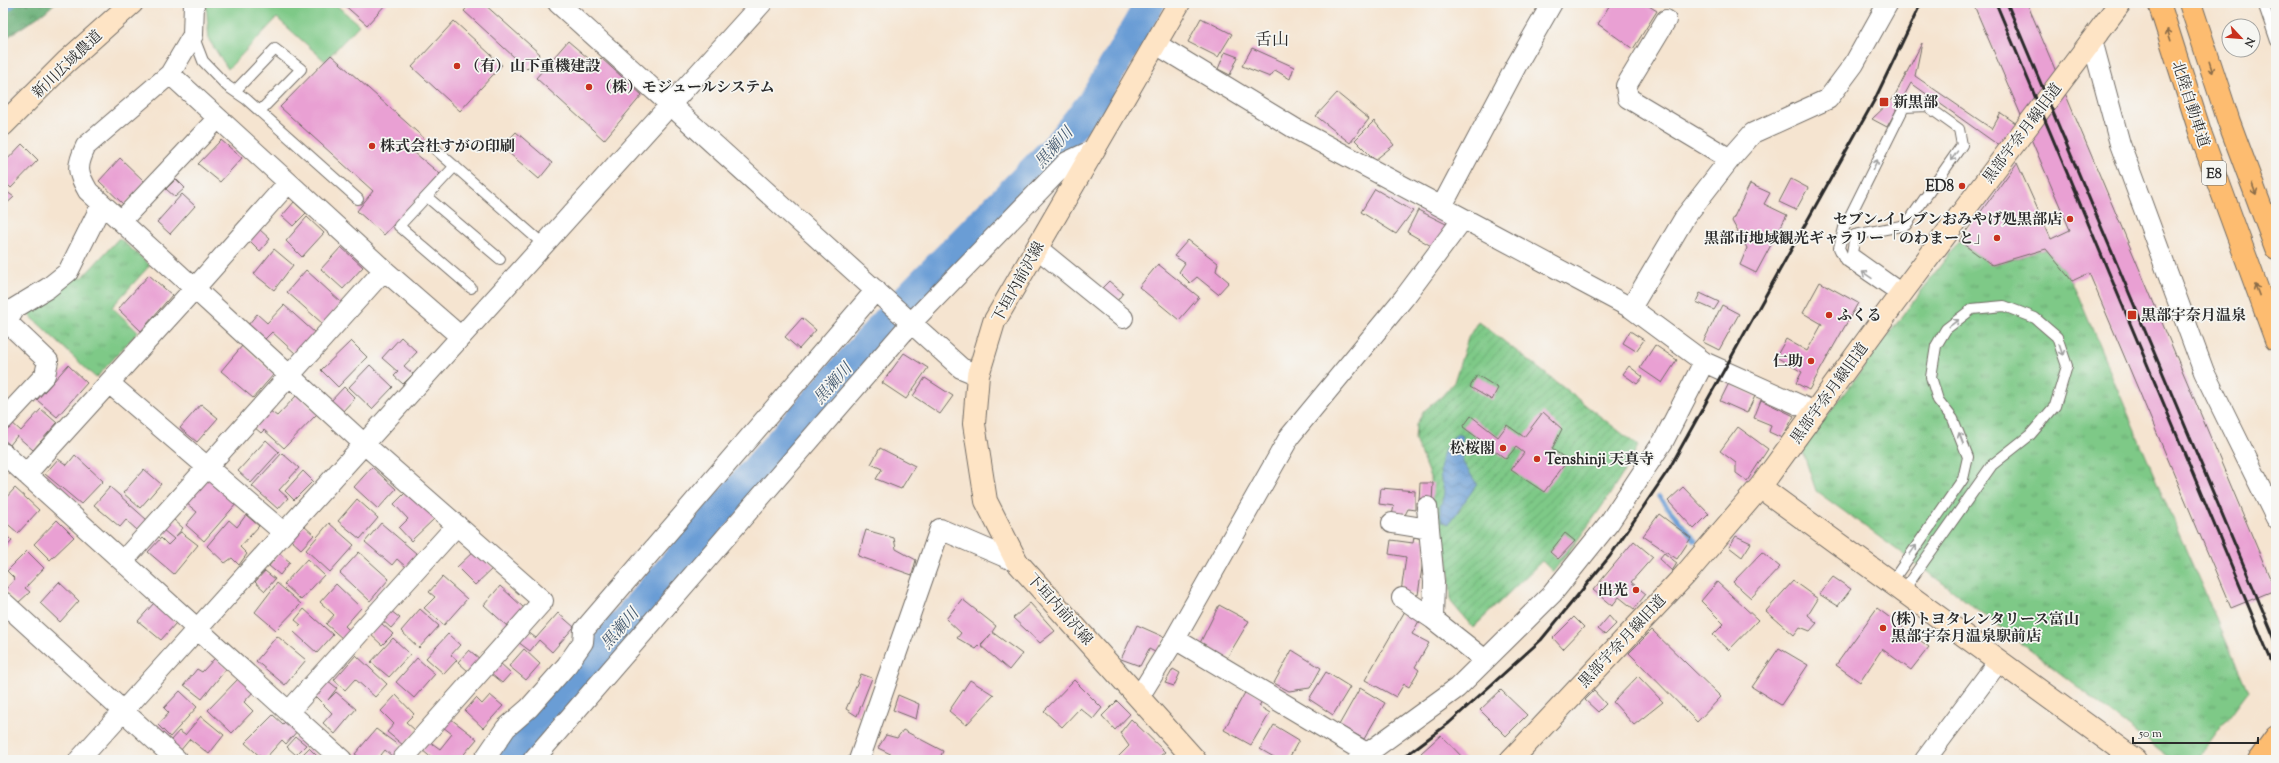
<svg xmlns="http://www.w3.org/2000/svg" width="2279" height="763" font-family="'Sorts Mill Goudy','Noto Serif JP',serif">
	<style>
		.grass { fill: #7ec987; stroke: #547a59 }
		.forest { fill: url(#forest-crowns); stroke: #486c50 }
		.park { fill: url(#park-tufts); stroke: #547a59 }
		.garden { fill: url(#garden-furrows); stroke: #547a59 }
		.water { fill: url(#water-waves); stroke: #4a6480 }
		.lines { fill: none; stroke-linecap: round; stroke-linejoin: round }
		.stream { stroke: #6a9dd5; stroke-width: 5 }
		.river { stroke: #6a9dd5; stroke-width: 30 }
		.building { fill: #e9a0d3 }
		.lane-casing { stroke: #726c65; stroke-width: 12 }
		.street-casing { stroke: #726c65; stroke-width: 22 }
		.secondary-casing { stroke: #726c65; stroke-width: 24 }
		.primary-casing { stroke: #726c65; stroke-width: 24 }
		.highway-casing { stroke: #726c65; stroke-width: 24 }
		.lane { stroke: #fff; stroke-width: 10 }
		.street { stroke: #fff; stroke-width: 20 }
		.secondary { stroke: #fee4c5; stroke-width: 22 }
		.primary { stroke: #fdbc6f; stroke-width: 22 }
		.highway { stroke: #fdbc6f; stroke-width: 22 }
		.rail { stroke: #2b2b2b; stroke-width: 3 }
		.oneway { stroke: #8a6c4a }
		.oneway2 { stroke: #a0a0a0 }
		.poi-dot { fill: #c8321e; stroke: #f6f6f2; stroke-width: 1.5 }
		.labels { text-anchor: middle; stroke-width: 3.5; stroke-linejoin: round; paint-order: stroke }
		.shield { fill: #f6f6f2; stroke: #686867; stroke-width: 1 }
		.shield-label { font-size: 14px; font-weight: bold; fill: #2b2b2b }
		.street-label { font-size: 15px; fill: #2b2b2b; stroke: #f6f6f2 }
		.poi-label { font-size: 15px; font-weight: bold; fill: #2b2b2b; stroke: #f6f6f2; text-anchor: start }
		.water-label { font-size: 16px; font-style: italic; fill: #44596f; stroke: #f6f6f2 }
		.quarter-label { font-size: 17px; fill: #2b2b2b; stroke: #f6f6f2 }
	</style>
	<defs>
		<pattern id="forest-crowns" width="20" height="18" patternUnits="userSpaceOnUse"><rect width="20" height="18" fill="#66ad74"/><path d="M2 6a3 3 0 1 1 6 0M12 15a3 3 0 1 1 6 0" fill="none" stroke="#548d5f"/></pattern>
		<pattern id="park-tufts" width="24" height="20" patternUnits="userSpaceOnUse"><rect width="24" height="20" fill="#7ec987"/><path d="M3 7l-1-3M5 7V3M7 7l1-3M15 17l-1-3M17 17v-4M19 17l1-3" fill="none" stroke="#67a36f"/></pattern>
		<pattern id="garden-furrows" width="10" height="10" patternUnits="userSpaceOnUse"><rect width="10" height="10" fill="#7ec987"/><path d="M-1 1l2-2M0 10L10 0M9 11l2-2" fill="none" stroke="#67a36f"/></pattern>
		<pattern id="water-waves" width="16" height="10" patternUnits="userSpaceOnUse"><rect width="16" height="10" fill="#6a9dd5"/><path d="M0 5q4-4 8 0t8 0" fill="none" stroke="#5780ad"/></pattern>
	</defs>
	<rect width="100%" height="100%" fill="#f6f6f2"/>
	<filter id="ink" filterUnits="userSpaceOnUse"><feTurbulence type="fractalNoise" baseFrequency=".025" numOctaves="2"/><feDisplacementMap in="SourceGraphic" scale="8" xChannelSelector="R" yChannelSelector="G"/><feConvolveMatrix kernelMatrix="1 2 1 2 8 2 1 2 1" color-interpolation-filters="sRGB"/></filter>
	<filter id="wash" filterUnits="userSpaceOnUse"><feTurbulence type="fractalNoise" baseFrequency=".012" numOctaves="4" result="noise"/><feDisplacementMap in="SourceGraphic" scale="16" xChannelSelector="R" yChannelSelector="G"/><feGaussianBlur stdDeviation="0.9" result="paint"/><feColorMatrix in="noise" values="0 0 0 0 0 0 0 0 0 0 0 0 0 0 0 0 0 1.4 0 .05"/><feComposite in="paint" operator="in"/></filter>
	<g filter="url(#wash)">
		<rect width="100%" height="100%" fill="#f5e4d0"/>
		<path class="grass" d="M206,3H334L359,25L325,61L277,18L228,69L209,40Z"/>
		<path class="forest" d="M3,3H55L45,12L3,40Z"/>
		<path class="park" d="M119,238L150,265L112,307L138,332L96,378L25,311L74,270L82,278Z
			M1959,241L1992,265L2046,249L2072,281L2175,525L2248,691L2197,760H2173L1944,584L1816,491L1802,449Z"/>
		<path class="garden" d="M1478,321L1638,446C1615,492 1584,532 1553,572L1542,561L1473,628L1451,602L1448,557L1438,546L1433,520L1430,477L1415,440L1416,425L1424,411L1442,396L1454,382L1468,338Z"/>
		<path class="water" d="M1457,434L1462,436V461L1477,484L1449,524L1442,521C1437,503 1443,506 1444,491C1444,487 1441,483 1441,479C1438,462 1444,445 1457,434Z"/>
		<g class="lines">
			<path class="stream" d="M3,13L15,3
				M1659,497L1695,540"/>
			<path class="river" d="M505,760L795,424L908,297L1056,147L1094,100L1150,3"/>
		</g>
		<g id="blocks">
			<path class="building" d="M342,3H387L367,25Z
				M471,3H483L540,54L527,69L464,11Z
				M1611,3L1637,5L1644,3L1657,11L1633,49L1598,24Z
				M1973,3H2027L2275,590L2231,608L2089,273L2072,281L2046,249L1992,265L1959,241L2017,163L2051,239L2070,230Z
				M1201,18L1232,34L1218,57L1188,42Z
				M454,21L502,65L460,111L412,67Z
				M568,41L595,64L601,58L642,95L604,140L536,78Z
				M1922,43L1915,76L1992,129L2001,113L2017,124L2001,147L1911,83L1887,127L1872,119L1893,99Z
				M1252,48L1294,67L1290,79L1275,70L1270,77L1242,66Z
				M1225,52L1238,57L1230,75L1218,69Z
				M331,55L426,140L415,153L440,174L384,235L357,211L373,191L280,107Z
				M1337,93L1369,119L1350,143L1316,116Z
				M1374,121L1394,145L1375,160L1355,140Z
				M516,132L552,163L539,179L502,147Z
				M221,140L242,158L220,182L198,164Z
				M22,144L38,160L11,188L3,180V164Z
				M120,158L145,182L124,205L99,181Z
				M176,179L185,188L175,197L166,189Z
				M1791,179L1808,188L1796,210L1779,202Z
				M1750,184L1770,193L1764,204L1787,215L1756,273L1740,265L1747,248L1732,221Z
				M3,189L14,197L3,207Z
				M1375,189L1413,211L1396,234L1361,212Z
				M182,194L195,206L170,234L157,222Z
				M294,202L306,213L293,226L282,216Z
				M1418,210L1448,225L1433,247L1407,232Z
				M307,217L324,233L302,257L286,241Z
				M259,229L270,239L260,251L249,240Z
				M1188,240L1218,263L1216,271L1229,282L1218,294L1197,277L1190,283L1179,272L1185,263L1174,256Z
				M341,247L363,267L343,289L321,269Z
				M274,249L293,265L274,290L254,274Z
				M1158,264L1199,297L1179,320L1139,287Z
				M306,270L342,303L323,324L287,292Z
				M149,275L172,295L141,331L118,309Z
				M1109,281L1123,293L1117,301L1102,288Z
				M1820,282L1858,303L1809,390L1796,383L1802,372L1776,357L1786,339L1807,351L1822,324L1803,313Z
				M1700,293L1719,302L1714,310L1696,302Z
				M284,305L315,333L296,354L272,332L264,340L248,325L257,314L267,323Z
				M1722,305L1739,314L1719,350L1703,342Z
				M802,318L816,330L799,349L785,337Z
				M1630,331L1644,340L1636,351L1623,343Z
				M401,337L417,352L404,366L413,374L403,384L394,376L398,372L382,358Z
				M351,341L367,357L338,387L321,370Z
				M1655,345L1677,360L1662,383L1640,368Z
				M242,346L274,374L253,398L221,371Z
				M904,353L928,368L906,399L882,383Z
				M68,365L87,383L57,417L37,400Z
				M370,365L393,387L372,409L349,387Z
				M1629,366L1643,377L1637,384L1623,374Z
				M1477,375L1498,388L1492,400L1470,387Z
				M925,378L953,396L940,414L913,396Z
				M1729,383L1755,396L1747,413L1720,401Z
				M344,387L355,398L342,412L330,402Z
				M297,395L317,414L284,448L264,430L261,433L254,427L270,411L277,416Z
				M1761,400L1794,416L1782,438L1769,432L1771,425L1754,418Z
				M201,404L218,418L197,442L180,428Z
				M41,409L57,423L33,450L17,436L10,445L3,439V429L10,421L21,431Z
				M1543,412L1562,429L1552,449L1568,460L1544,492L1511,470L1524,453L1516,447L1506,459L1463,427L1471,416L1498,437L1507,425L1524,437Z
				M1738,427L1768,449L1747,481L1736,473V463L1720,451Z
				M266,440L279,452L251,483L238,471Z
				M880,448L915,466L901,489L876,479L882,469L871,464Z
				M282,453L299,468L279,490L288,498L278,509L252,486Z
				M75,455L103,481L81,504L45,474L58,459L67,465Z
				M372,467L396,489L378,509L354,487Z
				M144,469L161,484L140,508L123,493Z
				M303,471L313,481L294,500L285,491Z
				M208,478L237,503L204,541L186,525L197,512L186,503Z
				M1420,483H1433L1432,503L1419,502Z
				M110,487L147,520L137,530L126,520L120,527L94,505Z
				M1683,487L1709,514L1694,529L1668,501Z
				M15,488L39,510L18,533L3,520V501Z
				M1381,488L1415,491V510L1408,509L1405,515H1392L1394,506L1379,504Z
				M408,490L435,518L411,541L399,528L408,519L394,504Z
				M357,499L378,518L360,539L338,521Z
				M1659,514L1691,538L1677,559L1643,536Z
				M246,515L259,526L240,547L247,554L239,565L232,558L225,563L207,546L229,520L237,527Z
				M173,519L183,528L176,536L181,532L198,545L174,574L148,552L161,538L168,545L174,539L163,530Z
				M57,520L74,537L50,560L34,544Z
				M329,523L354,545L330,572L306,550Z
				M381,523L417,554L406,567L397,559L392,565L365,542Z
				M304,526L314,535L301,549L291,540Z
				M866,530L894,538L896,549L916,560L912,575L858,556Z
				M3,532L12,541L3,551Z
				M1565,533L1575,541L1558,559L1550,552Z
				M1736,536L1751,543L1742,557L1729,547Z
				M1414,537L1426,540L1418,595L1401,592L1406,557L1389,554L1391,540L1413,543Z
				M1634,541L1653,557L1631,582L1646,594L1634,609L1619,597L1612,606L1593,590Z
				M475,550L493,568L475,585L457,567Z
				M27,551L44,568L25,588L30,592L18,603L5,590L15,579L7,571Z
				M359,552L389,579L370,601L340,573Z
				M1762,552L1780,567L1751,598L1733,582Z
				M279,553L290,562L280,575L269,566Z
				M1664,553L1677,563L1672,571L1659,559Z
				M307,559L324,575L301,600L284,584Z
				M265,571L275,579L265,591L255,582Z
				M442,577L467,599L444,625L424,608L435,597L429,592Z
				M1833,577L1851,589L1838,606L1819,594Z
				M1793,581L1818,599L1808,615L1817,623L1810,631L1800,627L1794,635L1766,611Z
				M59,582L79,601L60,622L40,603Z
				M1717,582L1758,620L1729,650L1713,635L1724,624L1701,601Z
				M277,583L301,604L276,630L255,612Z
				M336,584L361,608L345,626L350,631L343,639L326,624L334,615L320,602Z
				M500,586L524,608L507,626L484,605Z
				M962,599L996,626L992,632L1022,654L1009,670L981,646L991,634L976,649L957,638L961,633L946,619Z
				M154,603L176,623L161,640L138,621Z
				M1030,603L1055,631L1040,643L1013,618Z
				M1219,605L1249,621L1227,658L1200,643Z
				M1877,608L1929,647L1911,670L1882,649L1860,682L1836,665Z
				M304,609L333,635L317,653L294,632L301,625L295,620Z
				M420,609L439,626L419,648L401,631Z
				M391,611L400,618L391,628L382,620Z
				M1405,611L1420,619L1412,634L1429,643L1415,667L1419,670L1409,687L1404,684L1396,697L1365,680Z
				M558,613L574,627L552,652L539,640L530,651L518,642L528,632L536,638Z
				M1609,616L1616,624L1605,635L1598,629Z
				M1574,617L1584,627L1563,649L1553,638Z
				M381,623L393,634L382,645L370,634Z
				M1137,625L1164,637L1157,653L1149,649L1140,666L1121,659Z
				M1652,630L1721,697L1697,722L1629,653Z
				M448,634L460,645L451,655L457,660L444,674L426,658Z
				M277,636L306,660L285,685L256,661Z
				M393,638L410,654L389,677L371,662Z
				M1779,648L1808,665L1781,705L1752,687Z
				M524,649L540,664L526,680L509,666Z
				M469,650L480,659L469,672L458,662Z
				M1292,650L1321,668L1310,688L1289,691L1274,683Z
				M356,655L387,684L375,697L355,679L345,690L334,680Z
				M215,658L227,668L202,699L184,685L197,669L202,672Z
				M417,658L435,674L414,698L396,682Z
				M500,663L511,673L502,683L491,674Z
				M1173,669L1180,673L1174,686L1165,683Z
				M1326,672L1350,687L1333,715L1309,699Z
				M861,674L872,678L857,716L846,709Z
				M1638,676L1663,702L1634,725L1613,702Z
				M240,677L254,691L244,702L253,711L232,733L208,710Z
				M327,680L337,688L328,700L336,692L356,709L335,734L323,723L332,713L314,695Z
				M970,680L994,695L966,725L949,711Z
				M1074,680L1102,708L1093,719L1080,708L1062,727L1044,711Z
				M1360,688L1385,703L1364,739L1339,725Z
				M1247,689L1264,698L1259,706L1270,713L1251,745L1224,730Z
				M1501,690L1527,715L1506,736L1480,710Z
				M180,691L197,707L170,737L158,725L169,713L164,708Z
				M1594,691L1606,704L1598,712L1585,700Z
				M396,695L414,714L406,722L416,731L403,745L387,732L394,724L381,711Z
				M490,695L503,706L483,728L465,711L476,698L482,704Z
				M898,695L919,704L916,719L893,710Z
				M1117,701L1130,714L1115,730L1102,716Z
				M273,715L283,724L287,720L298,730L286,744L282,740L264,760L245,743Z
				M201,716L224,735L209,754L190,739L180,751L170,741L179,731L185,735Z
				M451,719L477,739L459,760H434L422,750L429,741L440,749L452,734L443,727Z
				M1131,719L1165,752L1155,760H1115L1129,746L1120,733Z
				M1274,725L1299,740L1288,760H1279L1260,749Z
				M376,729L402,748L393,757L385,750L377,760H363L355,754Z
				M903,730L943,751L939,760H903L878,748L886,735L897,738Z
				M1441,735L1465,760H1427L1421,753Z
				M296,737L306,745L296,755L287,747Z
				M309,748L321,760H297Z"/>
		</g>
	</g>
	<g filter="url(#ink)">
		<use href="#blocks" fill-opacity="0" stroke="#726c65" stroke-width="1"/>
		<g class="lines">
			<g class="lane-casing">
				<path id="lane" d="M2263,3L2276,41
					M193,35L203,61L227,86L246,99L358,199
					M235,91L275,49L301,69L260,111
					M435,149L543,244
					M455,166L399,226L471,288
					M427,197L500,259
					M1899,297L1845,260L1839,248L1844,228L1904,107L1927,106L1959,129L1962,145L1906,225L1855,235L1852,253L1904,290
					M1891,583L1963,479L1968,457L1953,419L1938,400L1931,377L1936,346L1946,329L1972,309L2004,306L2035,318L2057,337L2067,366L2055,406L2030,435L1992,465L1903,591"/>
			</g>
			<g class="street-casing">
				<path id="street" d="M194,3L193,35L170,74L86,146C76,167 77,172 88,191L363,443L543,601L402,760
					M558,3L961,368L978,375
					M1666,20L1626,86L1628,98L1730,159
					M2092,40L2120,144L2204,372L2276,518
					M1156,44L1294,128L1631,308L1704,362L1815,412
					M170,74L384,270L461,337
					M1442,206L1516,66L1552,3
					M121,221L218,118
					M1037,248L1123,318
					M1631,308L1685,217L1730,159L1753,133L1828,99L1854,64L1888,3
					M109,383L283,532
					M3,420L45,375L48,361L7,322L15,308L48,288L68,272L102,204
					M3,453L342,760
					M26,474L194,289L288,183
					M1427,507L1434,582L1433,619
					M1392,523L1429,529
					M123,561L384,270
					M1402,598L1433,619L1485,660
					M3,602L177,760
					M1175,639L1368,754
					M1139,697L1175,639L1290,436L1404,298L1463,219
					M289,711L457,525
					M79,760L762,3
					M484,760L506,728L529,708L567,665L583,642L584,630L876,290
					M533,760L912,322L1067,162L1093,150
					M859,760L940,529L1017,562
					M1358,760L1457,688L1552,594L1609,523L1664,440L1704,362
					M1925,760L1998,662"/>
			</g>
			<g class="secondary-casing">
				<path id="secondary" d="M1179,3L994,322L978,375L974,424L986,501L1017,562L1195,760
					M3,125L66,62L132,3
					M1760,487L2135,760
					M1511,760L1685,575L1760,487L1892,306L2120,3"/>
			</g>
			<g class="primary-casing">
				<path id="primary" d="M2259,760L2276,737"/>
			</g>
			<g class="highway-casing">
				<path id="highway" d="M2159,3L2201,135L2276,340
					M2190,3L2229,122L2276,248"/>
			</g>
			<use href="#lane" class="lane"/>
			<use href="#street" class="street"/>
			<use href="#secondary" class="secondary"/>
			<use href="#primary" class="primary"/>
			<use href="#highway" class="highway"/>
			<path class="rail" d="M1996,3L2276,672
				M2007,3L2276,642
				M1400,760L1449,723L1541,640L1610,556L1669,469L1875,99L1921,3"/>
		</g>
		<defs><path id="oneway-shaft" d="M-6 0H5M1.5-3L5.5 0L1.5 3" fill="none" stroke-width="1.6" stroke-linecap="round" stroke-linejoin="round"/></defs>
		<g class="oneway">
			<use href="#oneway-shaft" transform="translate(2169 35) rotate(-108)"/>
			<use href="#oneway-shaft" transform="translate(2211 67) rotate(72)"/>
			<use href="#oneway-shaft" transform="translate(2254 189) rotate(70)"/>
			<use href="#oneway-shaft" transform="translate(2257 290) rotate(-111)"/>
		</g>
		<g class="oneway2">
			<use href="#oneway-shaft" transform="translate(1954 156) rotate(125)"/>
			<use href="#oneway-shaft" transform="translate(1875 165) rotate(-64)"/>
			<use href="#oneway-shaft" transform="translate(1867 275) rotate(-146)"/>
			<use href="#oneway-shaft" transform="translate(1954 323) rotate(-37)"/>
			<use href="#oneway-shaft" transform="translate(2061 350) rotate(71)"/>
			<use href="#oneway-shaft" transform="translate(1961 438) rotate(-111)"/>
			<use href="#oneway-shaft" transform="translate(1913 550) rotate(-55)"/>
		</g>
	</g>
	<g class="poi-dot">
		<circle cx="457" cy="66" r="4"/>
		<circle cx="589" cy="87" r="4"/>
		<rect x="1879" y="97" width="10" height="10" rx="2"/>
		<circle cx="372" cy="146" r="4"/>
		<circle cx="1962" cy="186" r="4"/>
		<circle cx="2070" cy="219" r="4"/>
		<circle cx="1997" cy="238" r="4"/>
		<circle cx="1829" cy="315" r="4"/>
		<rect x="2127" y="310" width="10" height="10" rx="2"/>
		<circle cx="1811" cy="361" r="4"/>
		<circle cx="1503" cy="448" r="4"/>
		<circle cx="1537" cy="459" r="4"/>
		<circle cx="1636" cy="590" r="4"/>
		<circle cx="1883" cy="628" r="4"/>
	</g>
	<g class="labels">
		<rect class="shield" x="2202" y="161" width="24" height="24" rx="3"/>
		<g class="shield-label">
			<text x="2214" y="178">E8</text>
		</g>
		<g class="street-label">
			<text transform="translate(67 64) rotate(-44)" y="5">新川広域農道</text>
			<text transform="translate(2191 104) rotate(72)" y="5">北陸自動車道</text>
			<text transform="translate(2022 133) rotate(-53)" y="5">黒部宇奈月線旧道</text>
			<text transform="translate(1018 282) rotate(-61)" y="5">下垣内前沢線</text>
			<text transform="translate(1829 393) rotate(-54)" y="5">黒部宇奈月線旧道</text>
			<text transform="translate(1060 609) rotate(48)" y="5">下垣内前沢線</text>
			<text transform="translate(1622 641) rotate(-47)" y="5">黒部宇奈月線旧道</text>
		</g>
		<g class="poi-label">
			<text x="465" y="71">（有）山下重機建設</text>
			<text x="597" y="92">（株）モジュールシステム</text>
			<text x="1893" y="107">新黒部</text>
			<text x="380" y="151">株式会社すがの印刷</text>
			<text x="1954" y="191" text-anchor="end">ED8</text>
			<text x="2062" y="224" text-anchor="end">セブン-イレブンおみやげ処黒部店</text>
			<text x="1989" y="243" text-anchor="end">黒部市地域観光ギャラリー「のわまーと」</text>
			<text x="1837" y="320">ふくる</text>
			<text x="2141" y="320">黒部宇奈月温泉</text>
			<text x="1803" y="366" text-anchor="end">仁助</text>
			<text x="1495" y="453" text-anchor="end">松桜閣</text>
			<text x="1545" y="464">Tenshinji 天真寺</text>
			<text x="1628" y="595" text-anchor="end">出光</text>
			<text x="1891" y="624">(株)トヨタレンタリース富山<tspan x="1891" dy="17">黒部宇奈月温泉駅前店</tspan></text>
		</g>
		<g class="water-label">
			<text transform="translate(1053 147) rotate(-48)" y="6">黒瀬川</text>
			<text transform="translate(832 383) rotate(-48)" y="6">黒瀬川</text>
			<text transform="translate(619 628) rotate(-49)" y="6">黒瀬川</text>
		</g>
		<g class="quarter-label">
			<text x="1272" y="45">舌山</text>
		</g>
	</g>
	<rect width="2279" height="763" fill="none" stroke="#f6f6f2" stroke-width="16"/>
	<g transform="translate(2241 38) rotate(116)"><circle r="19" fill="#f6f6f2" stroke="#a5a5a2"/>
	<path d="M0-3L7 15L0 10L-7 15Z" fill="#c8321e"/>
	<text y="-6" font-size="11" font-weight="bold" text-anchor="middle" fill="#2b2b2b">N</text>
	</g>
	<path d="M2133 737v6h125v-6" fill="none" stroke="#2b2b2b" stroke-width="2"/>
	<text x="2139" y="737" font-size="12" fill="#2b2b2b" stroke="#f6f6f2" stroke-width="3" paint-order="stroke">50 m</text>
</svg>
